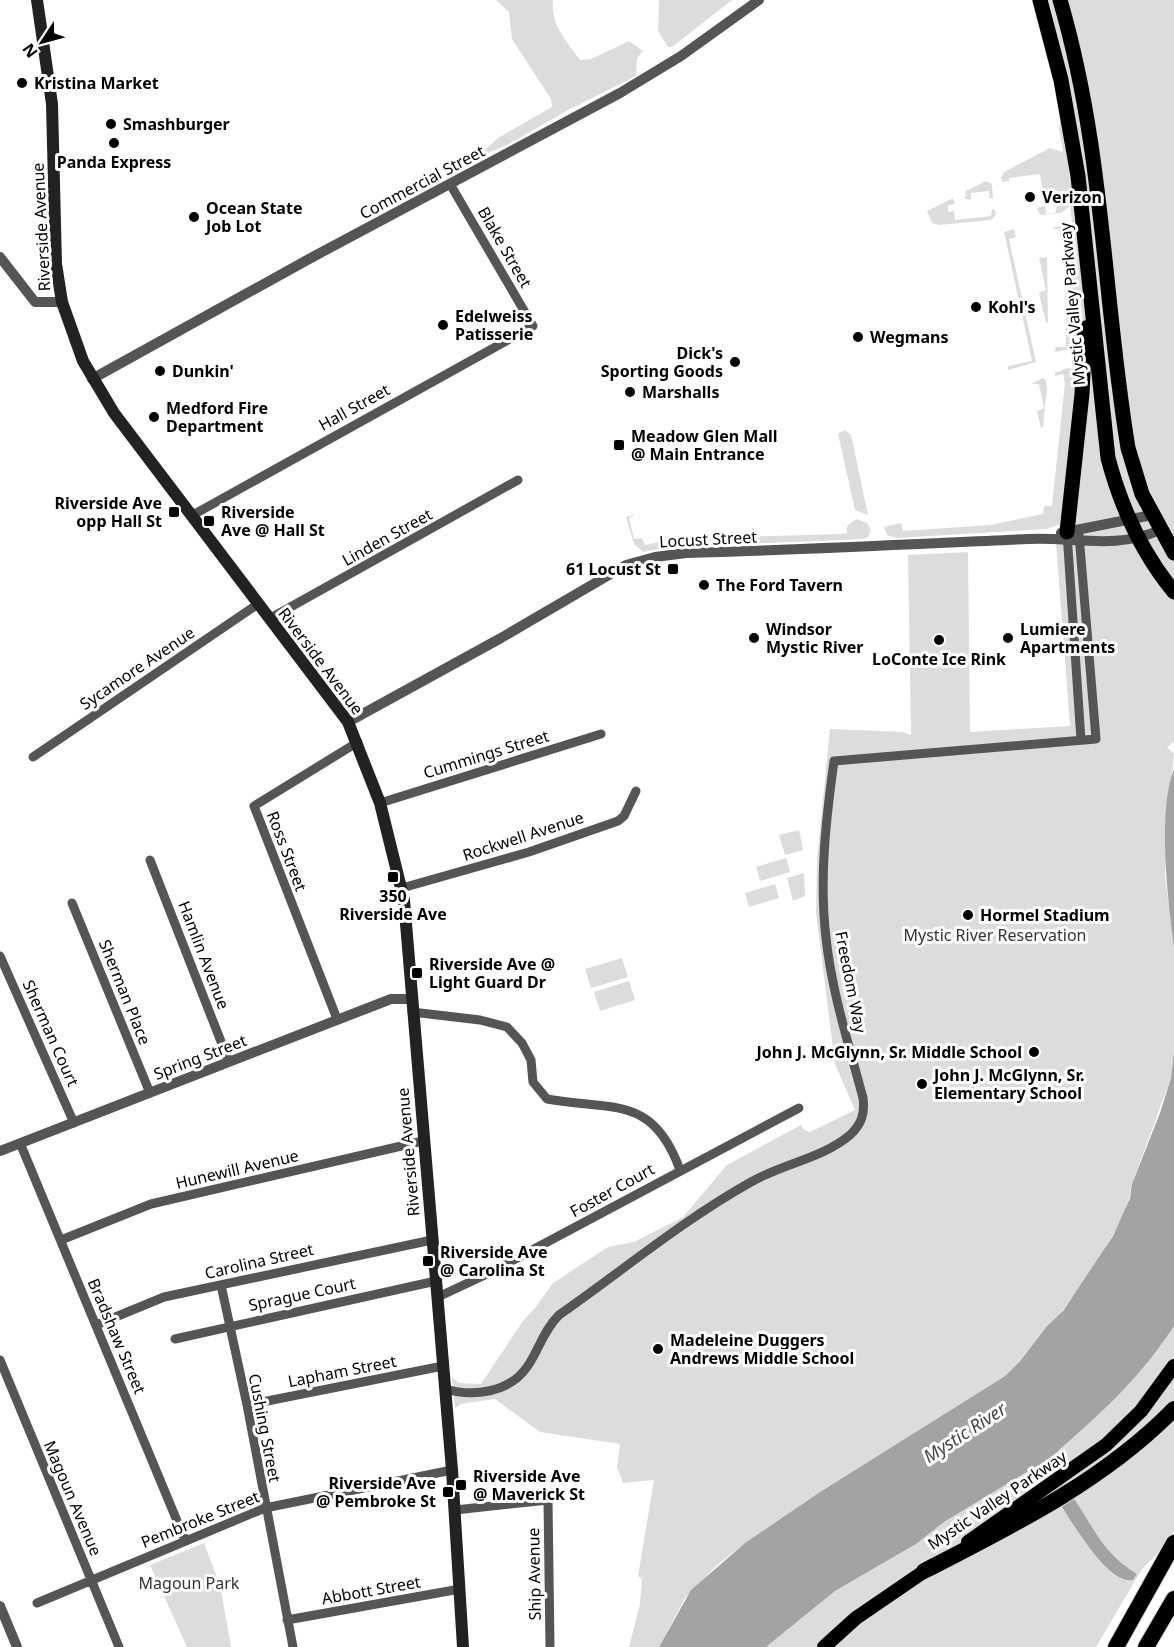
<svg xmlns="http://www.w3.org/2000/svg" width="1174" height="1647" font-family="'Noto Sans',sans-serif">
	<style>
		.green { fill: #dcdcdc }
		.water { fill: #a3a3a3 }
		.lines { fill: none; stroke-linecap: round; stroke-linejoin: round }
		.primary-casing { stroke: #dbdbdb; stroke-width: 15 }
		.trunk-casing { stroke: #dbdbdb; stroke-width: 16 }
		.motorway-casing { stroke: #dbdbdb; stroke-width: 18 }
		.minor { stroke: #555; stroke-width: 9 }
		.tertiary { stroke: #555; stroke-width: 10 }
		.secondary { stroke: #222; stroke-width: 12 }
		.primary { stroke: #000; stroke-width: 14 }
		.trunk { stroke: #000; stroke-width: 15 }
		.motorway { stroke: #000; stroke-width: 16 }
		.poi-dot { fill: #000; stroke: #fff; stroke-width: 2 }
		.labels { text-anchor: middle; stroke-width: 6; stroke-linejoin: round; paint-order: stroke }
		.poi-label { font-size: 16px; font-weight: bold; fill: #000; stroke: #fff; text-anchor: start }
		.street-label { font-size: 16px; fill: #000; stroke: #fff }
		.park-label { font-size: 16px; fill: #333; stroke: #fff }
		.water-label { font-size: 18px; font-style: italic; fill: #444; stroke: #fff }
	</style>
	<rect width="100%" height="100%" fill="#fff"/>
	<path class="green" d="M496,0H553C550,24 567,42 580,60L591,59L629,41L643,51L637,58L636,76L568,110L509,144L476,158L498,138L552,107L551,99L512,39L509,12Z
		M659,0H732L672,47H668L658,31Z
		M1034,0H1174V742L1167,747L1174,754L1168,807L1165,876L1174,947V1052L1171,1078L1132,1184C1126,1226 1087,1275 1063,1310C1059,1316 1052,1320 1047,1326C1033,1343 1021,1361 1005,1376L820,1492L745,1543L716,1566L685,1598L659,1647H629L640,1604L642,1579L638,1576L654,1480L623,1483L617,1467L620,1444L540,1432L495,1399L461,1404L455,1408L452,1377L459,1383L481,1384L523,1321L535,1308L553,1283L608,1247L634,1242L683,1217L727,1165L801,1125L804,1130L810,1132L855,1110L835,1064L816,913L817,859L830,729L903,732L911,735L908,555L968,552L970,732L1070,726L1056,543L1060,524L1047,529L896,538L887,535L884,527L901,523L903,531L990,525L1043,514L1044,506H1052L1065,383L1063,374L1055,376V373L1067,368L1073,369L1075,348L1070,352L1069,349L1055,352L1056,347H1066L1065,258L1059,229L1051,228L1064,225L1073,230L1070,206L1061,213L1040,215L1037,208L1045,206L1046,214L1055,213L1058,204L1053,198L1044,199L1040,174L1009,178V181L1003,182L1001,178L1004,172L1050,148L1063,152L1059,128L1062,111Z
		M986,181L992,184L993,198L990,199L989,191L971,193V200L965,199L966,191Z
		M953,198L955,204L948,205V212L954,211L955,220L991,216L992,209L995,210L996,215L991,220L939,225L932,223L927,211Z
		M1014,229L1016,237L1009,239L1036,362L1008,370V366L1032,361L1004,232Z
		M1047,257L1048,322L1046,323L1039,293L1046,290L1039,258Z
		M1043,378L1046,381L1047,388L1043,427L1041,428L1037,411L1044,408L1039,384H1031Z
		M845,430L851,435L868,515L855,510L838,434Z
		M636,514L629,518L634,539L642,538L645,545L673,539L842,534L847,533V526L856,519L867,523L871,530L868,537L863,539L668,547L643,552L634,544L626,517Z
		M799,830L803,850L785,855L779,835Z
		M786,858L790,872L760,881L756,867Z
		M804,873L805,896L793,901L787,878Z
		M775,884L779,898L749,907L745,893Z
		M622,958L628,977L591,988L585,969Z
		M629,981L635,1000L600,1011L594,992Z
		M1174,1326V1531L1168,1543L1142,1569L1096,1647H766L835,1591L916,1544L944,1522L1035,1467C1059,1494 1095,1579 1133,1580L1137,1574C1103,1552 1098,1535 1077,1503C1067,1489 1056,1475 1047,1461C1096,1417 1137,1381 1174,1326Z
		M204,1543L220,1585L231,1647H187L150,1565Z"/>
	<path class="water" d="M1174,769V947C1168,902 1157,811 1174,769Z
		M1174,1052V1326C1135,1385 1098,1415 1047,1461C1056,1476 1067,1489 1077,1503C1098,1535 1103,1552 1137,1574L1133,1580C1100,1585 1056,1490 1035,1467L944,1522L916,1544L835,1591L766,1647H659L691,1590L745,1543L820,1492L1005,1376L1020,1361L1047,1326L1063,1311L1113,1236L1130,1198L1132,1184L1160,1113L1171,1078Z"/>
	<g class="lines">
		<g class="primary-casing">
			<path id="primary" d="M968,1542L1106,1445L1141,1411L1174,1366
				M824,1647L856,1618L932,1566"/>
		</g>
		<g class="trunk-casing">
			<path id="trunk" d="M1040,0L1061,80L1078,176L1108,458C1121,507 1141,552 1174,592
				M1060,0C1104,150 1103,296 1128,448L1142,494L1174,553
				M1067,532L1082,394L1085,328"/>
		</g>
		<g class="motorway-casing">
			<path id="motorway" d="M924,1571C1012,1526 1105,1480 1174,1409
				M1116,1647L1174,1543
				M1146,1647L1174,1599"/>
		</g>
		<path class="minor" d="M191,516L533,326L450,184
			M1067,533L1081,740
			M269,619L518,480
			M33,757L258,604
			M380,803L601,734
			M150,860L229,1062
			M402,888L529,852L618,821L624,816L636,791
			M72,903L150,1093
			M0,956L74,1123
			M412,1012L480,1020L507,1027L522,1043L531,1060L533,1082L547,1099C612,1111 653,1094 680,1170
			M337,1019L254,806L358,742
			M20,1143L185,1540
			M61,1240L151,1204L423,1141
			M221,1285L247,1405L293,1647
			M438,1297L487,1274L799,1108
			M96,1325L164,1297L432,1240
			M175,1339L436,1281
			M0,1360L119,1647
			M445,1389C473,1397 509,1393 527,1367C539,1350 543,1331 559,1315C622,1271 683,1220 751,1182C782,1164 823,1158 850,1135C862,1124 865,1113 863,1098C849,1045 832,993 826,938C819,879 826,819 834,761L1096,739L1079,535
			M247,1405L443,1366
			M455,1510L548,1500L550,1647
			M37,1603L265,1508L452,1470
			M287,1620L460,1589"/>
		<path class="tertiary" d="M0,257L35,302H62
			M92,379L309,259L620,93L681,56L759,0
			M1061,533L1152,515
			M348,722L501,638L626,565L655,557L686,553C800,550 915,544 1029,539C1076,537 1115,550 1160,530
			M0,1151L391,999H411
			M0,1606L17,1647"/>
		<path class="secondary" d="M37,0L52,104L56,264L62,302L83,361L114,413L348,722L380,803L404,900L452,1470L463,1647"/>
		<use href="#primary" class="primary"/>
		<use href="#trunk" class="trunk"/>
		<use href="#motorway" class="motorway"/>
	</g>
	<g class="poi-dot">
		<circle cx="22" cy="83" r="6"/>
		<circle cx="111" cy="124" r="6"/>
		<circle cx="114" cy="143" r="6"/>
		<circle cx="1030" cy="197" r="6"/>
		<circle cx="194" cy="217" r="6"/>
		<circle cx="976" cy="307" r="6"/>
		<circle cx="443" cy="325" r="6"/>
		<circle cx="858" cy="337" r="6"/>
		<circle cx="735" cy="362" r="6"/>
		<circle cx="160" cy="371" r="6"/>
		<circle cx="630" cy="392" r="6"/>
		<circle cx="154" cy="417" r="6"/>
		<rect x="613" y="439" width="12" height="12" rx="3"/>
		<rect x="168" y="506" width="12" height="12" rx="3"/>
		<rect x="203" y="515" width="12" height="12" rx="3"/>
		<rect x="667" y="563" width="12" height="12" rx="3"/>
		<circle cx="704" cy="585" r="6"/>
		<circle cx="754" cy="638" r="6"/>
		<circle cx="1008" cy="638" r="6"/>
		<circle cx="939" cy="640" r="6"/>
		<rect x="387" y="871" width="12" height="12" rx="3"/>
		<circle cx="968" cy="915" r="6"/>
		<rect x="411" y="967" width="12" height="12" rx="3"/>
		<circle cx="1034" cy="1052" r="6"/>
		<circle cx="922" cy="1084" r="6"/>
		<rect x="422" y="1255" width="12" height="12" rx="3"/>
		<circle cx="658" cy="1349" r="6"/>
		<rect x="455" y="1479" width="12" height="12" rx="3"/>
		<rect x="442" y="1486" width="12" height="12" rx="3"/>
	</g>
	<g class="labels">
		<g class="poi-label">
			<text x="34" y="89">Kristina Market</text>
			<text x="123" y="130">Smashburger</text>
			<text x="114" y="168" text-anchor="middle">Panda Express</text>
			<text x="1042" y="203">Verizon</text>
			<text x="206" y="214">Ocean State<tspan x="206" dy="18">Job Lot</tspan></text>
			<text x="988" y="313">Kohl's</text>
			<text x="455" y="322">Edelweiss<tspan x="455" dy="18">Patisserie</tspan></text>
			<text x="870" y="343">Wegmans</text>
			<text x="723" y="359" text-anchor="end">Dick's<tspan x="723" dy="18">Sporting Goods</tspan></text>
			<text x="172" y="377">Dunkin'</text>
			<text x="642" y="398">Marshalls</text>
			<text x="166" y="414">Medford Fire<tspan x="166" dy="18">Department</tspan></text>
			<text x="631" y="442">Meadow Glen Mall<tspan x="631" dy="18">@ Main Entrance</tspan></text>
			<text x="162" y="509" text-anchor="end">Riverside Ave<tspan x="162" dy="18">opp Hall St</tspan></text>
			<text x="221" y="518">Riverside<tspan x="221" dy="18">Ave @ Hall St</tspan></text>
			<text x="661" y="575" text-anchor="end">61 Locust St</text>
			<text x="716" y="591">The Ford Tavern</text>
			<text x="766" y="635">Windsor<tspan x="766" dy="18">Mystic River</tspan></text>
			<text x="1020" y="635">Lumiere<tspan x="1020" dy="18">Apartments</tspan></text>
			<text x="939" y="665" text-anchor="middle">LoConte Ice Rink</text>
			<text x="393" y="902" text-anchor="middle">350<tspan x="393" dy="18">Riverside Ave</tspan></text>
			<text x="980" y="921">Hormel Stadium</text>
			<text x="429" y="970">Riverside Ave @<tspan x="429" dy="18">Light Guard Dr</tspan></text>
			<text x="1022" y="1058" text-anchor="end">John J. McGlynn, Sr. Middle School</text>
			<text x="934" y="1081">John J. McGlynn, Sr.<tspan x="934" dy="18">Elementary School</tspan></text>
			<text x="440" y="1258">Riverside Ave<tspan x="440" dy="18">@ Carolina St</tspan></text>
			<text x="670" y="1346">Madeleine Duggers<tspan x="670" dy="18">Andrews Middle School</tspan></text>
			<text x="473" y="1482">Riverside Ave<tspan x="473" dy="18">@ Maverick St</tspan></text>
			<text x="436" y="1489" text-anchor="end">Riverside Ave<tspan x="436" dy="18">@ Pembroke St</tspan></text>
		</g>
		<g class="street-label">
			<text transform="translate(422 182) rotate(-28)" y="6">Commercial Street</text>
			<text transform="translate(41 227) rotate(-93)" y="6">Riverside Avenue</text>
			<text transform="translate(505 247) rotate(60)" y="6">Blake Street</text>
			<text transform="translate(1072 304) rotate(-95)" y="6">Mystic Valley Parkway</text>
			<text transform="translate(354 407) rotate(-29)" y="6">Hall Street</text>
			<text transform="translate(387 537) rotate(-29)" y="6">Linden Street</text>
			<text transform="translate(708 539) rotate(-3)" y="6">Locust Street</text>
			<text transform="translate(321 661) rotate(53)" y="6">Riverside Avenue</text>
			<text transform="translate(137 668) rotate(-34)" y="6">Sycamore Avenue</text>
			<text transform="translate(486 754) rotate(-17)" y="6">Cummings Street</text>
			<text transform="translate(523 836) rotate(-18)" y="6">Rockwell Avenue</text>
			<text transform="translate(287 851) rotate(69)" y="6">Ross Street</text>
			<text transform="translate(204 955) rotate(69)" y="6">Hamlin Avenue</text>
			<text transform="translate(851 982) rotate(79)" y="6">Freedom Way</text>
			<text transform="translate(125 992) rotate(68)" y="6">Sherman Place</text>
			<text transform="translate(51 1033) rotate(66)" y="6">Sherman Court</text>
			<text transform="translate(200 1057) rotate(-21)" y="6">Spring Street</text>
			<text transform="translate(408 1152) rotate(-95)" y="6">Riverside Avenue</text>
			<text transform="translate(237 1169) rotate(-13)" y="6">Hunewill Avenue</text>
			<text transform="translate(612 1190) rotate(-29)" y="6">Foster Court</text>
			<text transform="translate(259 1261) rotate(-13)" y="6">Carolina Street</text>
			<text transform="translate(302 1294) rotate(-12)" y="6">Sprague Court</text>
			<text transform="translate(117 1336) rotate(67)" y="6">Bradshaw Street</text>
			<text transform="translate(342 1371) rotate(-11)" y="6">Lapham Street</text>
			<text transform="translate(265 1428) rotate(79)" y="6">Cushing Street</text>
			<text transform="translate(73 1498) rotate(67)" y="6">Magoun Avenue</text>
			<text transform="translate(997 1500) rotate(-34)" y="6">Mystic Valley Parkway</text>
			<text transform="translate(200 1519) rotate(-22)" y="6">Pembroke Street</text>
			<text transform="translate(534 1574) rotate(-91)" y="6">Ship Avenue</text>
			<text transform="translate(371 1590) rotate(-10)" y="6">Abbott Street</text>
		</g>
		<g class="park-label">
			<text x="995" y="941">Mystic River Reservation</text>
			<text x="189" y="1589">Magoun Park</text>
		</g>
		<g class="water-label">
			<text transform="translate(965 1433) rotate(-33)" y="6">Mystic River</text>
		</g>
	</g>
	<g transform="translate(42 42) rotate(234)" stroke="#ffffff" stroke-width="4.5" paint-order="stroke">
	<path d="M0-4.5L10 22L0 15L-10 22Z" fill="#000000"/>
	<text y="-9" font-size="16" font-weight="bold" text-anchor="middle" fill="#000000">N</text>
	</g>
</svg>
